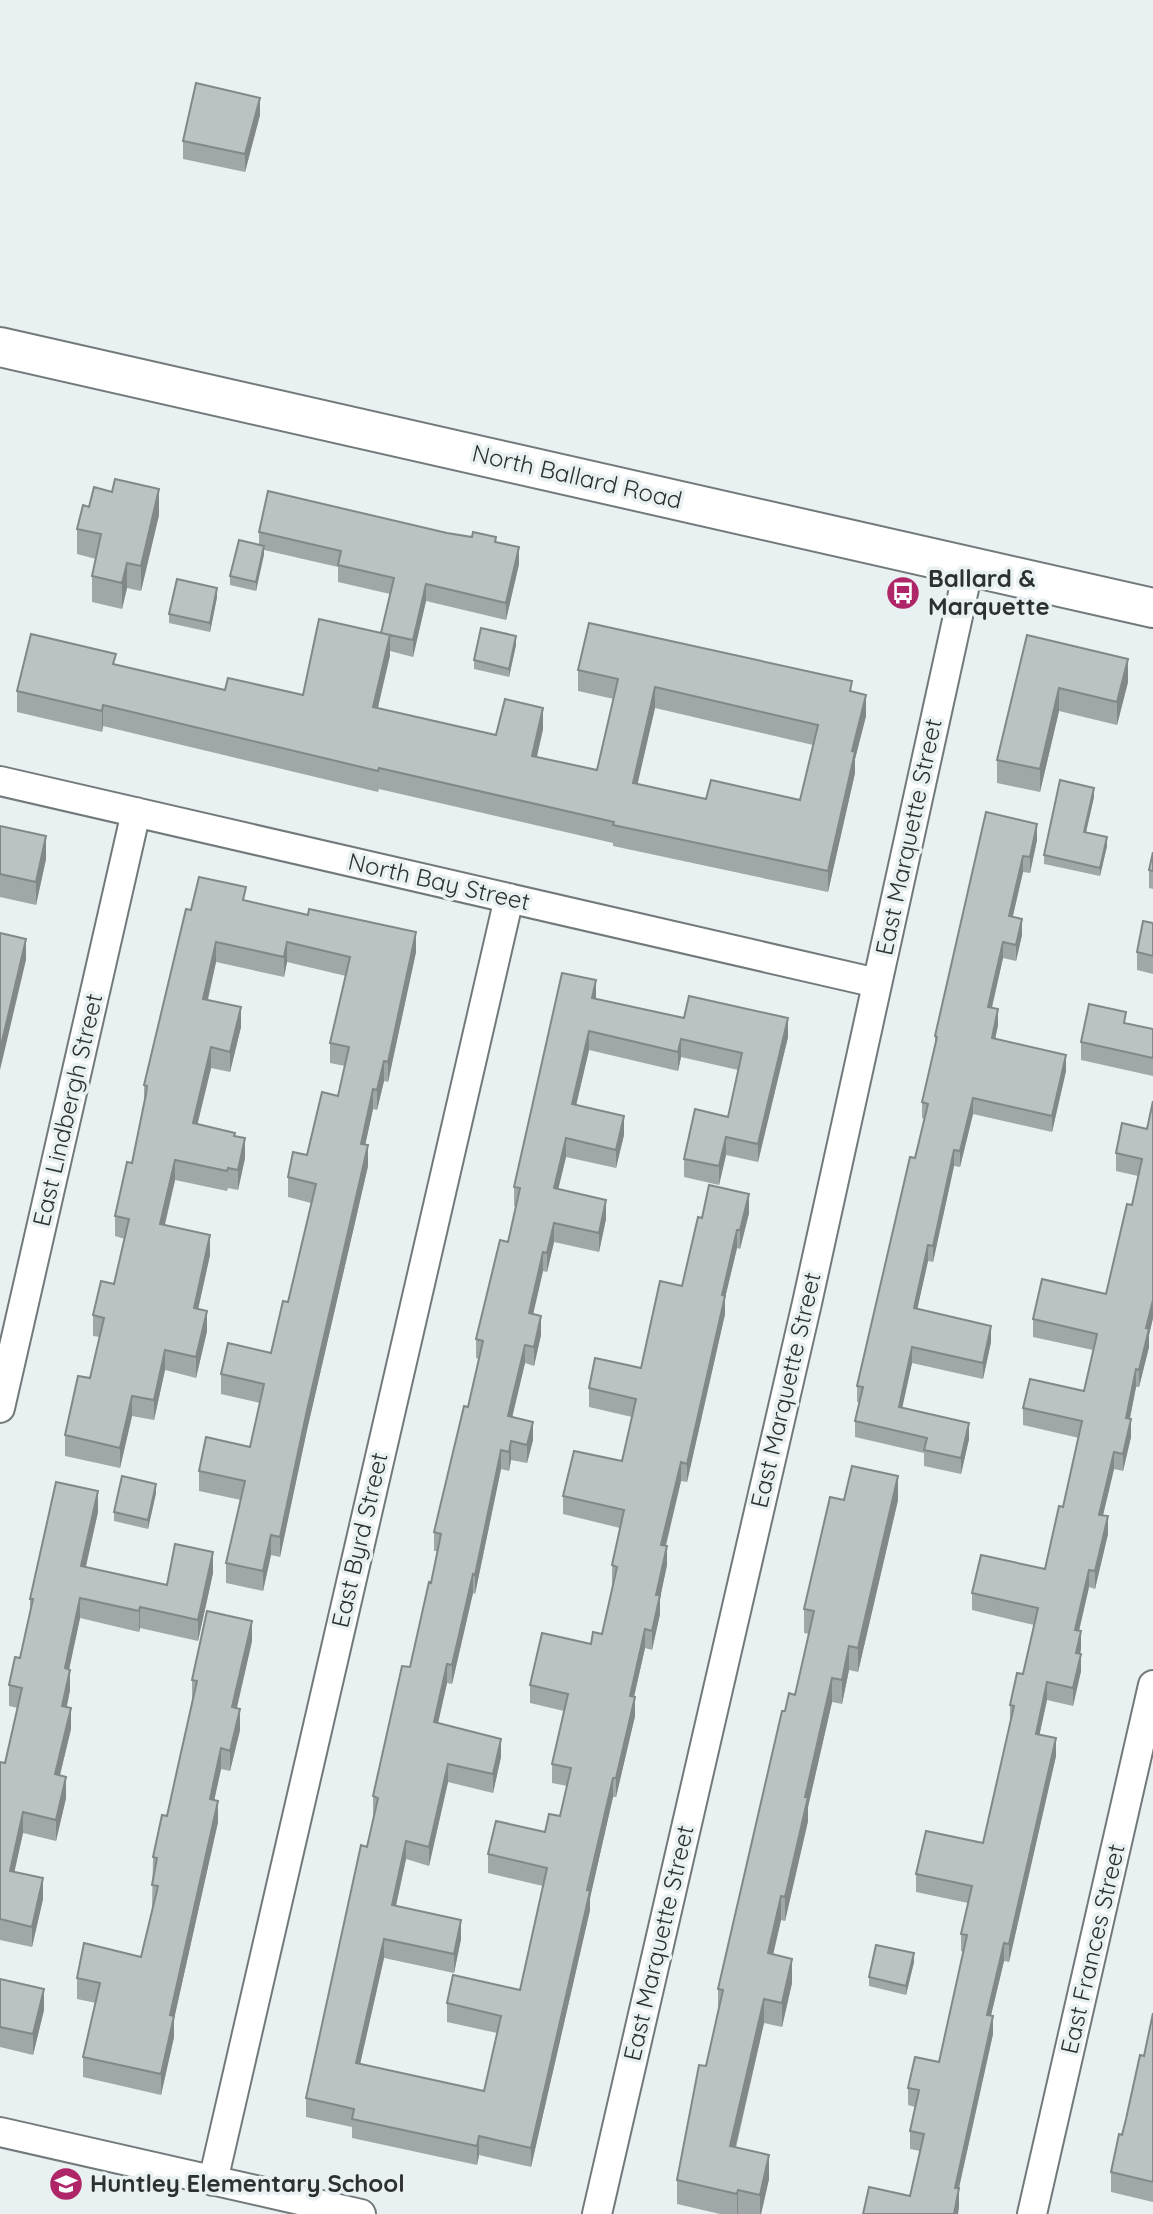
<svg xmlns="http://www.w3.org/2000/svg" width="1153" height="2214" font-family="Quicksand,sans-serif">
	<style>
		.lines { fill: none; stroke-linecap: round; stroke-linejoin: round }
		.street-casing { stroke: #72797a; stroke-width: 32 }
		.secondary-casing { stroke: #72797a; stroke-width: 42 }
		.street { stroke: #fff; stroke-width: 28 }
		.secondary { stroke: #fff; stroke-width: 38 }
		.wall { fill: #a0a7a8; fill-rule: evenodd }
		.shaded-wall { fill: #828888 }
		.building { fill: #bac2c3; stroke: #828888; stroke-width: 2; fill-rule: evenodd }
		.labels { text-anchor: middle; stroke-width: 7; stroke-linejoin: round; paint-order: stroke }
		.street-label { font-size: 24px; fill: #2d3030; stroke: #e8f0f1 }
		.poi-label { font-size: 24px; font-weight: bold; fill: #2d3030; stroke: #e8f0f1; text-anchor: start }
	</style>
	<rect width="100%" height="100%" fill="#e8f0f1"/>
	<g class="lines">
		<g class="street-casing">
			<path id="street" d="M0,781L877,983
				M0,1408L136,812
				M0,2132L361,2214
				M213,2181L509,898
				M597,2214L807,1303L969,566
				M1032,2214L1153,1685"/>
		</g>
		<g class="secondary-casing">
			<path id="secondary" d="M0,347L1153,608"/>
		</g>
		<use href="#street" class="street"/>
		<use href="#secondary" class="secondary"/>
	</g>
	<path class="wall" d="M260,115L245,172L183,159V141Z
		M89,507L159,515L141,591L127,588L122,609L92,602V576L96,559L77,554V529Z
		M259,532L447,533L496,542L519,564L506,620L426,601L413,657L390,651L378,708L496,735L543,729L537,757L597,770L614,699L578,691V670L852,692L866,716L855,759V773L828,892L613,846V843L379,789L378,792L103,726L102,732L17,712V691L116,665L225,690L303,695L381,633L390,594L338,582V567L264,550L256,591L230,585V576L259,545ZM655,708L813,745L800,800L706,799L637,784Z
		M217,597L210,632L169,623V614Z
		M1027,635L1128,682L1117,725L1059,711L1040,792L997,783V760Z
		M516,645L509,677L474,669V660Z
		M1094,797L1086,832L1107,846L1100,876L1044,864V855Z
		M986,812L1037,840L1030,873L1023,872L1013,916L1022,935L1016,961L1003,958L992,1008L998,1025L995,1039L1066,1071L1052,1132L973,1114L960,1167L954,1166L933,1262L928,1261L917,1309L991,1342L983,1379L912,1363L902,1407L969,1439L961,1474L924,1466V1453L855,1437V1421L859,1402H857V1386L915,1158L924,1119L922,1118V1102L935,1048V1036Z
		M0,826L46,859L36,905L0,897Z
		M1153,852V889L1149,888V870Z
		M246,901L416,952L388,1082L384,1081L377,1110L373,1109L365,1145L368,1166L307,1430L280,1557L271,1555L263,1591L226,1583V1563L241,1500L199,1491V1471L250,1447L260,1403L221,1394V1374L271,1353L288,1302L311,1203L288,1197V1177L307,1155L338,1096L345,1066L330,1063V1043L346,976L287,962L284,977L216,962L208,1000L241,1027L230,1072L211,1068L197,1124L235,1136L245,1158L238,1190L228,1188L227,1191L175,1180L165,1225L210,1255L198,1309L207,1331L196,1378L165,1370L154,1420L132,1416L120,1468L65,1456V1435L90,1378L100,1337L93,1336V1315L114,1284L125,1239L115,1236V1216L132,1163L144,1104V1085L191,910Z
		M1153,923V974L1137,970V952Z
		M596,999L684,1018L788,1037L758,1162L726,1155L719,1185L684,1177V1159L728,1117L738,1070L681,1057L678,1071L589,1050L576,1105L624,1135L616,1168L566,1157L558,1189L606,1219L599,1252L554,1242L547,1272L543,1271L533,1314L541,1335L534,1366L525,1363L512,1417L533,1440L527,1463L511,1460L509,1471L501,1469L475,1594L473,1593L452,1684L447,1683L438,1723L501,1757L493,1793L448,1782L429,1866L406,1859L396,1906L461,1939L454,1973L384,1958L360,2064L484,2091L497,2033L447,2022V2003L520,1990L543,1886L488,1873V1854L545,1832L560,1816L567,1786L552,1783V1764L564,1711L530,1703V1685L591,1644L602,1634L613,1584H612V1565L620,1528L563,1514V1496L622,1461L632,1417L589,1407V1388L641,1368L682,1286L702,1218L749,1213L740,1249L737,1248L725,1298V1314L687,1482L681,1481L666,1546L667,1565L660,1598V1614L652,1650L645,1648L634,1697L635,1716L616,1797H613L590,1898V1910L531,2167L479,2155L477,2165L352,2138V2127L306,2117V2098L374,1815H373V1796L410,1667L431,1583L438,1551H434V1532L468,1407L479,1359L476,1358V1339L508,1242L516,1206H514V1187Z
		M1126,1023L1153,1029V1076L1081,1060V1042Z
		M1153,1101V1318L1149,1335V1347L1139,1387H1136L1130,1419L1131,1437L1123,1471L1114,1469L1103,1515L1108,1534L1095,1589L1089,1587L1079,1631L1081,1649L1080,1654L1081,1671L1073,1706L1047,1700L1039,1735L1056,1756L1009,1962L1004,1961L991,2015L993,2034L959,2188V2206L958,2214H863L910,2196L920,2151L910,2149V2131L915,2107L908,2105V2088L939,2062L963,1952L961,1951V1934L968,1903L916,1892V1874L983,1843L1010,1723V1705L1023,1674L1034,1625L972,1610V1593L1045,1569L1063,1507L1079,1438L1023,1425V1408L1084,1391L1093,1350L1033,1337V1319L1106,1294L1132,1205L1138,1176L1116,1171V1153L1147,1129Z
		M156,1493L148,1529L114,1521V1512Z
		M844,1500H898L858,1672L849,1670L842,1704L832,1702L808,1807V1821L785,1921L781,1920L773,1954L792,1983L782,2027L764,2023L736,2148L769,2179L761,2214H720L677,2204V2180L706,2066L718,2012V1989L785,1711L795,1695L809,1634L804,1633V1609Z
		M98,1512L86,1567L167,1585L213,1573L198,1641L140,1628L139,1632L80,1618L69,1669L70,1690L67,1707L71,1729L60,1775L66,1798L56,1841L23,1833L14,1872L43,1899L32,1947L0,1940V1762L5,1763L18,1708L9,1706V1685L20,1658L30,1615V1599Z
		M252,1641L237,1708L240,1730L230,1771L221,1769L214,1800L218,1822L174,2019V2037L161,2095L83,2077V2057L96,2003L77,1999V1978L141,1957L153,1906H152L153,1857L167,1816L178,1766L192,1701V1680Z
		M914,1962L906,1995L869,1986V1977Z
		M0,1979L44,2010L33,2055L0,2047Z
		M1153,2013V2202L1111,2192V2172L1144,2056Z"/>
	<path class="shaded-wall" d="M260,98V115L245,172V154Z
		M159,489V515L141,591V566Z
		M264,546V555L256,591V582Z
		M519,547V564L506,620V603Z
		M127,563V588L122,609V583Z
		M426,584V601L413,657V640Z
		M217,588V597L210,632V623Z
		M390,635V656L373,728V707Z
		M516,636V645L509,677V669Z
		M1128,659V682L1117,725V702Z
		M655,687V708L633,804V783Z
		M1059,688V711L1040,792V769Z
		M866,695V716L855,759V773L828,892V871L852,751Z
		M103,705V726L102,732V711Z
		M543,708V729L532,777V756Z
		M1094,788V797L1084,841V832Z
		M1037,824V840L1030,873V857Z
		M46,836V859L36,905V882Z
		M1107,837V846L1100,876V868Z
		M1023,856V872L1009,932V916Z
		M1022,919V935L1016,961V945Z
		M416,932V952L388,1082V1062Z
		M26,939V960L0,1070V1050Z
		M216,942V962L203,1019V999Z
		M287,942V962L284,977V957Z
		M1003,942V958L988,1023V1007Z
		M596,980V999L592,998Z
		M241,1007V1027L230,1072V1052Z
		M998,1009V1025L992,1054V1038Z
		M788,1018V1037L758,1162V1144Z
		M589,1031V1050L572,1123V1104Z
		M681,1039V1057L678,1071V1052Z
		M211,1047V1068L193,1143V1123Z
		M1066,1055V1071L1052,1132V1116Z
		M384,1061V1081L377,1110V1090Z
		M373,1089V1109L361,1164V1144Z
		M973,1098V1114L960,1167V1151Z
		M624,1116V1135L616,1168V1150Z
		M726,1137V1155L719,1185V1166Z
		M245,1138V1158L238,1190V1170Z
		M566,1138V1157L554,1207V1188Z
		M368,1145V1166L307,1430L280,1557V1537L307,1410Z
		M954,1150V1166L933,1262V1246Z
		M175,1160V1180L160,1244V1224Z
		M749,1194V1213L740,1249V1230Z
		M606,1200V1219L599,1252V1233Z
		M554,1223V1242L547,1272V1253Z
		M737,1230V1248L725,1298V1314L687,1482V1464L722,1295Z
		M210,1235V1255L194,1328V1308Z
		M928,1245V1261L914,1324V1308Z
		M543,1252V1271L529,1332V1313Z
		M1153,1300V1318L1149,1335V1347L1139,1387V1370L1146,1328Z
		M207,1311V1331L196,1378V1357Z
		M541,1316V1335L534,1366V1347Z
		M991,1326V1342L983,1379V1363Z
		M525,1345V1363L508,1435V1416Z
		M912,1347V1363L899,1423V1407Z
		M165,1350V1370L154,1420V1400Z
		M1136,1369V1387L1126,1436V1418Z
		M132,1396V1416L120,1468V1448Z
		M1131,1419V1437L1123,1471V1454Z
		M533,1422V1440L527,1463V1445Z
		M969,1423V1439L961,1474V1458Z
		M511,1441V1460L509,1471V1452Z
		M501,1450V1469L475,1594V1575Z
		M1114,1452V1469L1099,1532V1515Z
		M681,1462V1481L661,1564V1545Z
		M898,1476V1500L858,1672V1648Z
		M156,1484V1493L148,1529V1520Z
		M98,1491V1512L81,1587V1566Z
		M1108,1516V1534L1095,1589V1571Z
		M271,1535V1555L263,1591V1571Z
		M667,1546V1565L660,1598V1614L652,1650V1631L656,1595Z
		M213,1552V1573L198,1641V1620Z
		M1089,1570V1587L1075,1648V1630Z
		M473,1574V1593L452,1684V1665Z
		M80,1598V1618L65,1689V1668Z
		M140,1607V1628L139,1632V1611Z
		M252,1621V1641L232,1728V1707Z
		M645,1629V1648L630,1714V1696Z
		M1081,1631V1649L1076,1670V1653Z
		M849,1646V1670L842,1704V1680Z
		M1081,1654V1671L1073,1706V1688Z
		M447,1664V1683L434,1741V1722Z
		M70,1670V1690L62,1727V1706Z
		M832,1678V1702L808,1807V1821L785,1921V1897L805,1797Z
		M1047,1682V1700L1036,1751V1734Z
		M635,1697V1716L616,1797V1778Z
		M71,1708V1729L55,1795V1774Z
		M240,1709V1730L230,1771V1751Z
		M1056,1738V1756L1009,1962V1944Z
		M501,1739V1757L493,1793V1774Z
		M221,1748V1769L210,1820V1799Z
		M448,1764V1782L429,1866V1847Z
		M66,1777V1798L56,1841V1820Z
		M613,1778V1797L590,1898V1910L531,2167V2148Z
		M218,1801V1822L174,2019V2037L161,2095V2074L170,2015Z
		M23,1812V1833L10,1892V1871Z
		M406,1841V1859L392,1923V1905Z
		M43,1878V1899L32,1947V1927Z
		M781,1896V1920L768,1977V1953Z
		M461,1920V1939L454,1973V1954Z
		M384,1939V1958L356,2082V2063Z
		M1004,1943V1961L987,2032V2015Z
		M914,1953V1962L906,1995V1986Z
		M792,1959V1983L782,2027V2003Z
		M44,1989V2010L33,2055V2034Z
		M764,1999V2023L730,2170V2146Z
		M993,2016V2034L955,2205V2188Z
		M479,2136V2155L477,2165V2146Z
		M769,2155V2179L761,2214H760V2195Z
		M959,2188V2206L958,2214H954Z
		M738,2190V2214H737V2194Z"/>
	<path class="building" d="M196,83L260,98L245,154L183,141Z
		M115,479L159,489L141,566L127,563L122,583L92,576L101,534L77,529L83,505L89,507L94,487L112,492Z
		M268,491L447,533L472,537L473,532L496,537L495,542L519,547L506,603L426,584L413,640L381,633L394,578L338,565L341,551L259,532Z
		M239,540L264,546L256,582L230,576Z
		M177,579L217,588L210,623L169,614Z
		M319,619L390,635L373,707L496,735L505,699L543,708L532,756L597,770L618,679L578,670L589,623L852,681L850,691L866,695L852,751L855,752L828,871L613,825L614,822L379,768L378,771L103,705L102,711L17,691L31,634L116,654L113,664L225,690L228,678L303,695ZM655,687L818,725L800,800L711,780L706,799L633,783Z
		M481,628L516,636L509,669L474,660Z
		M1027,635L1128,659L1117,702L1059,688L1040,769L997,760Z
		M1060,780L1094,788L1084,832L1107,837L1100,868L1044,855Z
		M986,812L1037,824L1030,857L1023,856L1009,916L1022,919L1016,945L1003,942L988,1007L998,1009L992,1038L1066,1055L1052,1116L973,1098L960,1151L954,1150L933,1246L928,1245L914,1308L991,1326L983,1363L912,1347L899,1407L969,1423L961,1458L924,1450L927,1438L855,1421L863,1387L857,1386L910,1157L915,1158L928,1104L922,1102L937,1037L935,1036Z
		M0,826L46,836L36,882L0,874Z
		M1153,852V871L1149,870Z
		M199,877L246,887L243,900L308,915L309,909L416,932L388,1062L384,1061L377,1090L373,1089L361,1144L368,1145L307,1410L280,1537L271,1535L263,1571L226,1563L245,1481L199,1471L206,1437L250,1447L264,1384L221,1374L228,1343L271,1353L283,1301L288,1302L316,1184L288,1177L293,1152L307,1155L322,1092L338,1096L349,1047L330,1043L350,957L287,942L284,957L216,942L203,999L241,1007L230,1052L211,1047L193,1123L235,1133L234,1136L245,1138L238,1170L228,1168L227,1171L175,1160L160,1224L210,1235L194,1308L207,1311L196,1357L165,1350L154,1400L132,1396L120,1448L65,1435L78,1376L90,1378L104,1318L93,1315L101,1281L114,1284L129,1219L115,1216L127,1162L132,1163L146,1094L147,1086L144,1085L186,909L191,910Z
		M1143,921L1153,923V956L1137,952Z
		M0,933L26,939L0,1050Z
		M562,973L596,980L592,998L684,1018L689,996L788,1018L758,1144L726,1137L719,1166L684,1159L695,1109L728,1117L742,1053L681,1039L678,1052L589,1031L572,1104L624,1116L616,1150L566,1138L554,1188L606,1200L599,1233L554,1223L547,1253L543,1252L529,1313L541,1316L534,1347L525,1345L508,1416L533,1422L527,1445L511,1441L509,1452L501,1450L475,1575L473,1574L452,1665L447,1664L434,1722L501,1739L493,1774L448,1764L429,1847L406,1841L392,1905L461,1920L454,1954L384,1939L356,2063L484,2091L501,2016L447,2003L453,1975L520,1990L547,1868L488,1854L496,1821L545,1832L549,1814L560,1816L571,1768L552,1764L568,1694L530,1685L542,1633L591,1644L593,1632L602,1634L617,1567L612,1565L624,1510L563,1496L574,1451L622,1461L636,1399L589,1388L595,1358L641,1368L660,1281L682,1286L698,1217L702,1218L709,1185L749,1194L740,1230H737L722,1295L725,1296L687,1464L681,1462L661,1545L667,1546L656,1595H660L652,1631L645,1629L630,1696L635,1697L616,1778H613L587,1890L590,1891L531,2148L479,2136L477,2146L352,2119L354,2109L306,2098L361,1845L367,1847L378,1798L373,1796L402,1666L410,1667L429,1582L431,1583L441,1534L434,1532L464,1406L468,1407L483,1341L476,1339L500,1240L508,1242L520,1188L514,1187Z
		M1089,1004L1126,1012L1124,1023L1153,1029V1058L1081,1042Z
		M1153,1101V1300L1146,1328L1149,1329L1139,1370L1136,1369L1126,1418L1131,1419L1123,1454L1114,1452L1099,1515L1108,1516L1095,1571L1089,1570L1075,1630L1081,1631L1076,1653L1081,1654L1073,1688L1047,1682L1036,1734L1056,1738L1009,1944L1004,1943L987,2015L993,2016L955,2188H959L954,2214H863L869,2187L910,2196L924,2134L910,2131L919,2090L908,2088L915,2057L939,2062L967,1935L961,1934L972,1886L916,1874L926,1831L983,1843L1014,1706L1010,1705L1017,1673L1023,1674L1038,1608L972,1593L981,1555L1045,1569L1059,1506L1063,1507L1082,1421L1023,1408L1030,1379L1084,1391L1097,1334L1033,1319L1042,1279L1106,1294L1127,1204L1132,1205L1142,1159L1116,1153L1122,1123L1147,1129Z
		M852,1466L898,1476L858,1648L849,1646L842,1680L832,1678L805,1797H808L785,1897L781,1896L768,1953L792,1959L782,2003L764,1999L730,2146L769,2155L760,2195L738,2190L737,2194L677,2180L699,2065L706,2066L723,1990L718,1989L782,1711H785L789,1693L795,1695L814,1611L804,1609L830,1497L844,1500Z
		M122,1476L156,1484L148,1520L114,1512Z
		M56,1482L98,1491L81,1566L167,1585L175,1544L213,1552L198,1620L140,1607L139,1611L80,1598L65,1668L70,1670L62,1706L71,1708L55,1774L66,1777L56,1820L23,1812L10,1871L43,1878L32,1927L0,1919V1762L5,1763L22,1688L9,1685L15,1657L20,1658L33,1599H30Z
		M207,1611L252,1621L232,1707L240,1709L230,1751L221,1748L210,1799L218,1801L170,2015L174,2016L161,2074L83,2057L100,1983L77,1978L84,1943L141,1957L158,1886L152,1885L157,1858L153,1857L162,1815L167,1816L178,1766L197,1681L192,1680Z
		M876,1945L914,1953L906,1986L869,1977Z
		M0,1979L44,1989L33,2034L0,2027Z
		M1153,2013V2182L1111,2172L1119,2134L1122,2135L1126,2119L1140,2055L1144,2056Z"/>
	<defs>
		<g id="bus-disc" transform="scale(1.75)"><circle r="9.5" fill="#ae2668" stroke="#e8f0f1"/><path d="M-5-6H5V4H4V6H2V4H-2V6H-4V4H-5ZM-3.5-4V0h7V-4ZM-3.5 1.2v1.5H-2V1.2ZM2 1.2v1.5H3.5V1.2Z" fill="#fff"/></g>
		<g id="school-disc" transform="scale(1.75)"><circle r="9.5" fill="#ae2668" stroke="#e8f0f1"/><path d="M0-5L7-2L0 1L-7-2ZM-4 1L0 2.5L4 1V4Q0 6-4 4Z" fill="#fff"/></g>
	</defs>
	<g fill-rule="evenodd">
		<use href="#bus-disc" x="903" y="593"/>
		<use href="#school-disc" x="66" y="2184"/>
	</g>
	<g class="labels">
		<g class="street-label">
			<text transform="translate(577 477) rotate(13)" y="8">North Ballard Road</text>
			<text transform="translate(909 837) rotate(-78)" y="8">East Marquette Street</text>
			<text transform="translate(439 882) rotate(13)" y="8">North Bay Street</text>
			<text transform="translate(68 1110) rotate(-77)" y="8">East Lindbergh Street</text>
			<text transform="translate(786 1390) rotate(-77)" y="8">East Marquette Street</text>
			<text transform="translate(360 1540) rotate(-77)" y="8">East Byrd Street</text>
			<text transform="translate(659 1943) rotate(-77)" y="8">East Marquette Street</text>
			<text transform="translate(1093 1949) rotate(-77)" y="8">East Frances Street</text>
		</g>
		<g class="poi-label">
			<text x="928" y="587">Ballard &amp;<tspan x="928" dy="28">Marquette</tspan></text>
			<text x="90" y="2192">Huntley Elementary School</text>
		</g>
	</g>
</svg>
